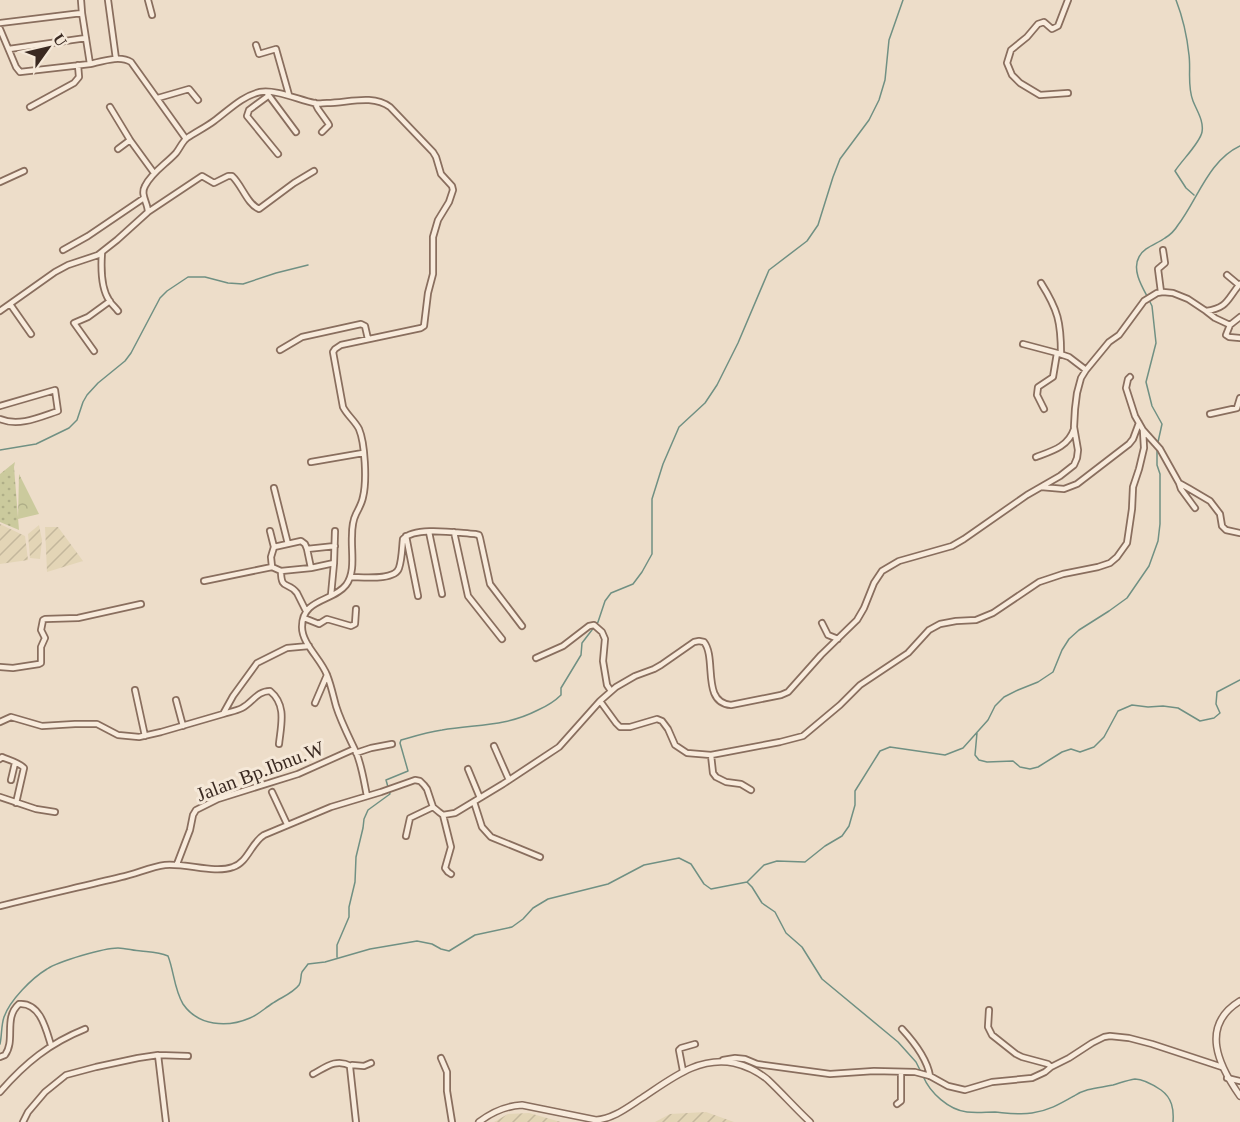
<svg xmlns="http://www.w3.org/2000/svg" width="1240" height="1122" font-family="'Times New Roman',serif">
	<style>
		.farmland { fill: url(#farmland-furrows) }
		.grass { fill: url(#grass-dots) }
		.forest { fill: url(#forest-crowns) }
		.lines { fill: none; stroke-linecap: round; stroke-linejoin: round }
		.stream { stroke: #709083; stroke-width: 1.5 }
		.minor-casing { stroke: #896e5e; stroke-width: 8 }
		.tertiary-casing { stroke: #896e5e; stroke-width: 8 }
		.minor { stroke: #f8ebdc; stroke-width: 4.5 }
		.tertiary { stroke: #f8ebdc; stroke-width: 5 }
		.labels { text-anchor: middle; stroke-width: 6; stroke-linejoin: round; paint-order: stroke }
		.street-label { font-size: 20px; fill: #3a2921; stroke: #f5e8d8 }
	</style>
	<defs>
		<pattern id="farmland-furrows" width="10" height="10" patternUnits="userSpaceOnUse" patternTransform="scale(1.5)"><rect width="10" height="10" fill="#e3d5b6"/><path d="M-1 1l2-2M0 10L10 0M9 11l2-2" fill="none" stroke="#c4b79c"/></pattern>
		<pattern id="grass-dots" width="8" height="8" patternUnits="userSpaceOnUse" patternTransform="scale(1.5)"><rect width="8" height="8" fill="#cbca9d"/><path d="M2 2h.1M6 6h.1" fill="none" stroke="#afae87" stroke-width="1.8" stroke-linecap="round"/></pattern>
		<pattern id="forest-crowns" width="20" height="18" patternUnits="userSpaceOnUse" patternTransform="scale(1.5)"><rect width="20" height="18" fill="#cbca9d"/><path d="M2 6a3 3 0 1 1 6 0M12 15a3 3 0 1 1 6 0" fill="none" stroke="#afae87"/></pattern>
	</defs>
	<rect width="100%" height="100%" fill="#edddc9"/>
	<path class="farmland" d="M0,524L25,536L28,560L0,564Z
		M39,525L42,540L40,559L30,558L28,534Z
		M45,527H58L83,561L47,572Z
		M706,1112L734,1122H655L670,1114Z
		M529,1113L561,1122H494L508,1114Z"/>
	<path class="grass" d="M15,462L14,467L19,530L0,522V474Z"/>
	<path class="forest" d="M19,474L39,514L18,519Z"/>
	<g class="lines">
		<path class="stream" d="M1176,0C1183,18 1187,36 1189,55C1191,70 1187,86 1193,101C1197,111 1204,121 1202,132C1200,143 1182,160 1175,171L1186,188L1194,195
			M1147,296C1141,285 1132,269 1139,257C1144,247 1157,244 1165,238C1170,235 1175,230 1178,225C1198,199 1208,161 1240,146
			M1149,300L1152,306L1156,343L1146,382L1152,406L1162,424L1158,442
			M0,450L36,444L69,428L77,420L83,402L87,395L98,383L125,361L131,353L160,298L167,291L188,277H205L228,283L243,284L276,273L308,265
			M977,733L975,755L979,760L987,762L1013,761L1020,767L1030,769L1038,767L1062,752L1071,749L1080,752L1094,747L1104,737L1118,711L1132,705L1148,707L1163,706L1178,708L1200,721L1214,718L1220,713L1216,704L1217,692L1240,680
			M747,882L752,887L762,903L775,912L786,933L802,947L822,979L898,1042L916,1062L921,1072
			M337,957V945L349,917V907L355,882L356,857L363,828L364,819L368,810L390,794L386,780L408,771L400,743L401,740C415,736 428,732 442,730C477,724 505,727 538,710C547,706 554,702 561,695V688L581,655L582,643L598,622L605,601L611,593L633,584L642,572L652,554V499L663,464L679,427L705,403L717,385L738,343L769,270L807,241L818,225L833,177L840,159L869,120L879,100L885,80L889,40L903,0
			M0,1044C2,1035 1,1026 4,1017C10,1000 32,978 47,969C59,961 104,948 118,948C126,948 134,951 141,951C151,952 159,952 168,956C174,971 174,989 183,1004C198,1026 227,1028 250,1018C258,1015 265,1008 273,1003C282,997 293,993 299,985C302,980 300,976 302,972C304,969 306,967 308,964L325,962L370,949L417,941L432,944L441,949L449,951L475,935L512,927L523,919L533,908L548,899L608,884L644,865L679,858L691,864L704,884L711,889L747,882L764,865L777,861L805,862L825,846L842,836L849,826L855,805V791L880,751L890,747L945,755L963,748L988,720L995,706L1004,697L1018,690L1038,682L1053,672L1062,650L1069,639L1079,630L1109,611L1127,598L1149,566L1158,541L1160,524V474L1157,465V447
			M923,1076C930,1093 949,1110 967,1112C977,1113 986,1112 995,1112C1007,1113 1020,1115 1032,1113C1048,1111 1060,1104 1074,1096C1086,1088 1099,1088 1113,1085C1120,1083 1128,1080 1135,1079C1143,1079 1155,1086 1161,1090C1172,1098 1174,1109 1173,1122"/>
		<g class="minor-casing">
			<path id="minor" d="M81,0L82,13
				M108,0L116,59
				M148,0L152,15
				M0,23L82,13L90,64C103,61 120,55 131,62L186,139
				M0,29L16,67L20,72L90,64
				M256,45L259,54L276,49L289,95
				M9,49L86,38
				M267,93L296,132
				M1068,93L1040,95L1020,83L1012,75L1007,63L1011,50L1027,37L1038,24L1044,22L1052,29L1058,26L1068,0
				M268,96L249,110L247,116L278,154
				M158,98L189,89L198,100
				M315,103L318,109L328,123L329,125L322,132
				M30,107L74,83L79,77L78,65
				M110,107L130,140L154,173
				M118,149L130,140
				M0,182L24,171
				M148,212L202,176L214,183L228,176H232C242,185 247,204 259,209L294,183L314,171
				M63,250L88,236L144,198
				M102,252C101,266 101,288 109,300C111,304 115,307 118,311
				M1227,275L1239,285
				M1041,283C1058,310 1061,322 1061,354
				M1161,292L1158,269L1165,263L1163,250
				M10,304L31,334
				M0,311L55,272L68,265L98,255L117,240L148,212C148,203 140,195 145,186C152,172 166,164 176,153C180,148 182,142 187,138C196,132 206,127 214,121C229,110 242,96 260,92C275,89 299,100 314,103C318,104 323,103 327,103C348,103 372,94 390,107L433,152L436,157L441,174L452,186L453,190L449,202L438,220L433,237V274L428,293L424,326L421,328L341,345L335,349L333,352L343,407C347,415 355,421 359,429C365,443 367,481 363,497C362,503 359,508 356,514C353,520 352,529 352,536C351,551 356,572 346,585C333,602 302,598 302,627C302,644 321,659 327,675C331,685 333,695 336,706C341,722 349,737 356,752C362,766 364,782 367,796
				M1206,311L1215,318L1230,325
				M1240,317L1230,325L1226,335L1229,337L1240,338
				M1023,344L1057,353
				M280,350L302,337L361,324L365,326L368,339
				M94,351L74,323L88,317L110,301
				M0,406L55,390L58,411C40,417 19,427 0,419
				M1044,409L1037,395L1038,387L1053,377L1057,353L1069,357L1086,370
				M1210,414L1237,408L1240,398
				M1143,430L1160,449L1179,483L1188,488L1210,501L1220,514L1222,526L1226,530L1240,533
				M1036,457C1052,451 1068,447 1074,429
				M311,462L363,453
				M1179,483L1181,489L1195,508
				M1041,487L1064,489L1077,484L1129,444L1133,439L1139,423
				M274,488L288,544
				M270,531L274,547
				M429,532L442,594
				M454,532L468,596L502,639
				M406,536L418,596
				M272,567L271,557L274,547L301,541L305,544L307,549
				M311,568L334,563
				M281,571C281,591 288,581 297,593C300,599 303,605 306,611
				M351,577C362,577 395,581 399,568C402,559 402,548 403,539C416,526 457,533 475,534L479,535L480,538L490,584L522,626
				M204,581L272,567L281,571L311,568L307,549L335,546
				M331,595L334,563L335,531
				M304,618L319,624L327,619L351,626L355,624L356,609
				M822,623L828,635L838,639
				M536,658L563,646L589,626L594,625L602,632L605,639L603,661L607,685L611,691
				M0,667L13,668L39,664L41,663V647L45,638L41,630L43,620L45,619L78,618L141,604
				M135,690L145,736
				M176,700L183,726
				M600,701L616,723L620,727H630L657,719L662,721L668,729L675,745L687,753L711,755L780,742L803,736L840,705L860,685L908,653L929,630L940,624L956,621L976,620L993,613L1039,582L1063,574L1098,567L1110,563L1117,557L1127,543L1132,509L1133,487L1139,469L1144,448L1143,430L1135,416L1126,388L1128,379L1130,377
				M315,703L327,675
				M223,714C229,712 236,711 242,708C252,703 257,691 270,691C287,705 281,725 279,744
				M0,722L11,717L42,726L75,724H97L118,735L139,737L161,732L223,714L233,696L257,663L287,648L309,646
				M494,746L509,780
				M356,753L371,748L392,744
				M711,755L713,773L716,777L726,782L741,784L751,790
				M0,759L2,757C9,760 20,763 24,768L16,803
				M468,769L480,798
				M11,780L15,763
				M272,792L287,824
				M0,797L36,809L55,812
				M474,802L482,827L491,837L540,857
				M443,815L451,847L445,868L448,872L451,874
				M406,836L410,818L433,807
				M177,864L190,830L193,815L196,810L218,799L298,774L354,749
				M0,906C40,896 80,887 121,877C136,874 150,867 165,865C187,863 214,874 233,867C248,862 251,843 264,835L331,807L381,792L415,780L420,781L424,785L427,789L433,807L439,812L443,815L455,813L503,784L559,747L600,701L616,687L635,676L654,669L661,665L694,642L699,641L704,642C717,658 701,703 731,705L781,695L788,692L821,655L857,620L864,608L874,583L882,571L899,561L952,546L964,539L1027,495L1060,476L1074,465L1077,458L1078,450L1074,427L1075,409L1077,393L1081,378L1086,370L1109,342L1119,335L1144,301L1157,293L1163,292L1173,293L1188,299L1206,311C1228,308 1227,299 1240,284
				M989,1010L988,1027L992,1035L1016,1054L1022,1057L1048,1064L1051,1067
				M902,1029C914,1042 927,1058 930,1076
				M158,1055L166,1122
				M0,1057L5,1055C16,1040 3,1018 19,1004C40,1002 46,1029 51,1045
				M441,1058L447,1072V1091L452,1122
				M723,1060L735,1058L745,1059L757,1064L830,1074L874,1071L915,1072L930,1076L948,1086L965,1090L992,1082L1032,1078L1045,1072L1051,1067L1069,1058L1092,1043L1104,1037L1110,1036L1129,1038L1152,1044L1222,1067
				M683,1071L679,1050L681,1048L695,1044
				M313,1074C326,1067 336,1058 351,1066
				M1227,1078L1240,1081
				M0,1092C25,1063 50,1043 85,1029
				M897,1104L901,1101V1072
				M23,1122L28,1112L45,1092L66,1075L96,1067L138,1058L158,1055L188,1056
				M356,1122L350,1067L352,1065L364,1066L371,1063"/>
		</g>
		<g class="tertiary-casing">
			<path id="tertiary" d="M1240,1001C1199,1026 1219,1066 1240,1096
				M479,1122C492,1112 505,1106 522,1105L596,1120C613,1119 628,1107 642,1098C671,1079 698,1056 734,1063C747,1066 757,1071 767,1079C782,1093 795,1108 810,1122"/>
		</g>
		<use href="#minor" class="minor"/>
		<use href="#tertiary" class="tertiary"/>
	</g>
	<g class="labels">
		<g class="street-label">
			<text transform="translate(260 771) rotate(-21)" y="7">Jalan Bp.Ibnu.W</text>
		</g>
	</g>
	<g transform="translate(48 48) rotate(56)" stroke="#f5e8d8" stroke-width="4.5" paint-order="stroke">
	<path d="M0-4.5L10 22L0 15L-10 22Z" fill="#3a2921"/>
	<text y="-9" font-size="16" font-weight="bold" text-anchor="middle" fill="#3a2921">U</text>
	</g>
</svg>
